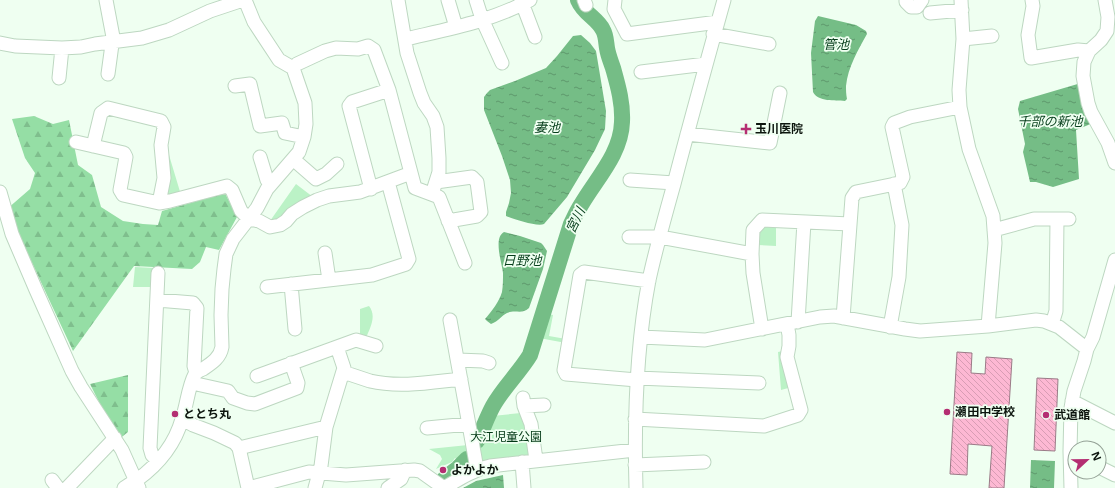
<svg xmlns="http://www.w3.org/2000/svg" width="1115" height="488" font-family="'Open Sans','Noto Sans JP',sans-serif">
	<style>
		.forest { fill: url(#forest-firs) }
		.park { fill: #bbf2c6 }
		.water { fill: url(#water-ripples) }
		.lines { fill: none; stroke-linecap: round; stroke-linejoin: round }
		.river { stroke: #75bd86; stroke-width: 16 }
		.building { fill: url(#building-back-hatch); stroke: #9a7b87 }
		.minor-casing { stroke: #bdd7c1; stroke-width: 15 }
		.minor { stroke: #fff; stroke-width: 13 }
		.poi-dot { fill: #b42e72; stroke: #effff1; stroke-width: 1.5 }
		.labels { text-anchor: middle; stroke-width: 3.5; stroke-linejoin: round; paint-order: stroke }
		.poi-label { font-size: 12px; font-weight: bold; fill: #0c150e; stroke: #effff1; text-anchor: start }
		.park-label { font-size: 12px; fill: #003714; stroke: #effff1 }
		.water-label { font-size: 13px; font-style: italic; fill: #063e1b; stroke: #effff1 }
	</style>
	<defs>
		<pattern id="forest-firs" width="22" height="20" patternUnits="userSpaceOnUse"><rect width="22" height="20" fill="#95dea5"/><path d="M5 1l3.5 6h-7zM16 11l3.5 6h-7z" fill="#7fbe8d"/></pattern>
		<pattern id="water-ripples" width="26" height="14" patternUnits="userSpaceOnUse"><rect width="26" height="14" fill="#75bd86"/><path d="M2 4q2-2 4 0t4 0M15 11q2-2 4 0t4 0" fill="none" stroke="#5e986c"/></pattern>
		<pattern id="building-back-hatch" width="6" height="6" patternUnits="userSpaceOnUse"><rect width="6" height="6" fill="#fdb8d3"/><path d="M-1 5l2 2M0 0l6 6M5-1l2 2" fill="none" stroke="#d89db4"/></pattern>
	</defs>
	<rect width="100%" height="100%" fill="#effff1"/>
	<path class="forest" d="M34,116L53,124L69,120L78,165L92,175L101,207L123,221L143,224L158,225L162,211L225,193L237,217L219,250L206,247L200,262L192,269L134,266L73,351L7,209L30,189L35,173L25,158L12,119Z
		M128,375V432L118,440L90,384Z"/>
	<path class="park" d="M166,155H169L181,195L170,197L166,193Z
		M296,184L313,197L277,221H270Z
		M767,224L776,225V246L757,245L756,238Z
		M135,267L154,268L153,287H133Z
		M369,306C377,316 370,328 366,338L360,337V309Z
		M544,313L553,315L549,336L566,339V343L539,338Z
		M783,351L792,387L781,390L778,352Z
		M521,413C526,423 535,445 529,456L481,464L477,446L492,416Z
		M468,445L469,452L460,462L455,458L452,462L436,469L442,459L440,455L429,449Z"/>
	<path class="water" d="M818,16L856,25L866,31L867,34C858,50 848,67 846,86C846,90 846,94 847,99L845,101C835,100 818,102 813,92L811,53L815,21Z
		M581,35L590,43L596,51L606,111L605,129L595,150L567,197L544,224C537,227 514,219 506,216V212L509,203L511,193L510,180L502,156L484,110V97L487,93L490,90L515,81L546,68L557,56L573,36Z
		M1081,83L1093,123L1076,130L1079,179L1053,187L1036,182H1030L1023,152L1025,144L1018,109L1020,101Z
		M504,232L520,236L541,243L543,245L547,251L543,269L529,308C521,315 516,309 507,313C501,316 499,321 491,324L487,321L485,319C492,311 499,302 502,292C503,286 503,279 503,273C502,263 493,238 504,232Z
		M1031,460L1055,461L1054,488H1030Z
		M503,475L504,488H463L476,481Z"/>
	<g class="lines">
		<path class="river" d="M477,441C483,429 487,417 493,406C503,388 519,373 530,355L571,224C574,218 577,211 581,205C596,179 621,154 622,122C623,103 618,86 613,68C611,62 608,55 607,48C606,42 606,35 603,30C597,18 584,14 578,0
			M445,478L458,468L467,459"/>
	</g>
	<path class="building" d="M957,352L972,353L971,373L985,374L986,357L1012,359L1004,488H989L992,446L968,444L967,475L950,474Z
		M1037,378L1058,379L1055,451L1034,450Z"/>
	<g class="lines">
		<g class="minor-casing">
			<path id="minor" d="M106,0L113,37L108,74
				M398,0L407,53L420,93L424,103L433,116L437,127L439,158V172L432,194
				M448,0L456,27
				M476,0L482,19L502,63
				M521,0L535,37
				M584,0L586,5
				M615,0L614,9L627,34L718,22
				M906,0V2L911,7H917L922,0
				M961,0L963,39L959,90L960,107L969,149L993,216L995,243L988,326
				M1032,0L1033,6L1028,35L1031,58L1078,50L1089,51
				M1105,0L1108,17L1107,31L1101,40L1089,51L1084,62L1083,76L1088,103L1091,112L1108,143L1115,163
				M930,13L962,10
				M713,34L769,44
				M406,39C448,29 492,21 530,0
				M963,39L992,36
				M0,43L15,46L62,48L81,47L95,44L142,38L169,30L210,11L243,0
				M293,68L297,64L325,51L336,48L358,49L368,46L374,50L389,90L415,188L439,197L465,263
				M641,72L706,64
				M59,78L62,48
				M235,86L250,84L260,126L282,123L285,133L304,137
				M687,134L770,143L780,93
				M76,142L124,153L126,157L120,190L123,195L159,203L170,201L227,186L232,190L241,211L249,219L259,221L270,227L280,225L286,221L292,214L303,207L317,200L329,196L360,192L411,173
				M93,146L101,113L108,108L161,121L164,127L161,145L164,178L159,203
				M260,157L267,180L270,185
				M293,159L316,179L326,174L337,164
				M630,180L674,183
				M436,182L472,177L477,182L481,212L477,216L448,221
				M371,189L349,106L352,102L389,90
				M0,192L12,234L36,290L72,371L81,387L122,450L139,488
				M994,230L1034,219H1069
				M629,237H660L752,254
				M325,253L329,280
				M158,273L150,448L152,455L158,461
				M291,284L295,329
				M267,287L372,275L406,264L409,259L388,182
				M157,300L193,303L197,308L194,366L196,373
				M843,318L852,198L856,192L900,183L903,177L892,127L894,123L910,117L960,107
				M450,320L477,469
				M798,322L804,222
				M1052,324L1056,311L1057,219
				M890,327L899,277L902,225L894,184
				M762,329L753,273L752,254L753,230L762,220L850,224
				M641,337L705,340L820,317L834,316L905,329L920,331L988,326L1036,320L1044,321L1059,327L1087,349L1084,361L1074,391L1071,408L1070,451L1071,488
				M1087,349L1093,337L1115,260
				M458,360L483,361L489,363
				M343,372C352,375 361,378 370,381C400,388 432,382 461,379
				M257,376L356,340L376,346
				M637,378L759,383
				M637,380L566,374L564,370L580,275L584,272L649,281
				M192,383L228,391L233,398L247,403L255,404L297,388L298,383L291,363
				M523,398L524,406L531,424L536,460
				M1072,401L1115,423
				M524,406L544,405
				M182,419L193,425L214,433L235,443L239,448L248,488L309,472L346,475L414,470L420,471L444,488
				M635,419L764,426L798,415L801,410L787,357L789,346V335L787,324
				M427,428L469,424
				M239,448L326,427
				M522,462L524,488
				M635,465L704,462
				M1099,467L1115,475
				M52,480L58,488
				M67,488L115,438
				M124,488C128,485 133,482 137,480C159,464 175,444 182,419C187,405 188,387 195,374C197,372 200,370 203,369C212,363 220,358 222,347L221,315L222,289L224,269L226,254L233,239L257,208L267,189L299,152L304,137L306,124L305,103L293,68L279,60L254,22L245,0
				M315,488L321,466L326,427L344,368L337,347
				M388,488L401,479L405,470
				M444,488C459,479 473,470 490,466L635,450
				M636,488C634,419 636,348 649,280C656,248 665,216 674,184C690,122 707,61 724,0"/>
		</g>
		<use href="#minor" class="minor"/>
	</g>
	<g class="poi-dot">
		<path d="M744 123h4v4h4v4h-4v4h-4v-4h-4v-4h4z"/>
		<circle cx="947" cy="412" r="4"/>
		<circle cx="175" cy="414" r="4"/>
		<circle cx="1046" cy="415" r="4"/>
		<circle cx="443" cy="470" r="4"/>
	</g>
	<g class="labels">
		<g class="poi-label">
			<text x="755" y="133">玉川医院</text>
			<text x="955" y="416">瀬田中学校</text>
			<text x="183" y="418">ととち丸</text>
			<text x="1054" y="419">武道館</text>
			<text x="451" y="474">よかよか</text>
		</g>
		<g class="park-label">
			<text x="506" y="441">大江児童公園</text>
		</g>
		<g class="water-label">
			<text x="836" y="49">管池</text>
			<text x="1050" y="126">千部の新池</text>
			<text x="547" y="132">妻池</text>
			<text transform="translate(575 220) rotate(-64)" y="5">宮川</text>
			<text x="522" y="265">日野池</text>
		</g>
	</g>
	<g transform="translate(1087 460) rotate(68)"><circle r="19" fill="#effff1" stroke="#94a196"/>
	<path d="M0-3L7 15L0 10L-7 15Z" fill="#b42e72"/>
	<text y="-6" font-size="11" font-weight="bold" text-anchor="middle" fill="#0c150e">N</text>
	</g>
</svg>
